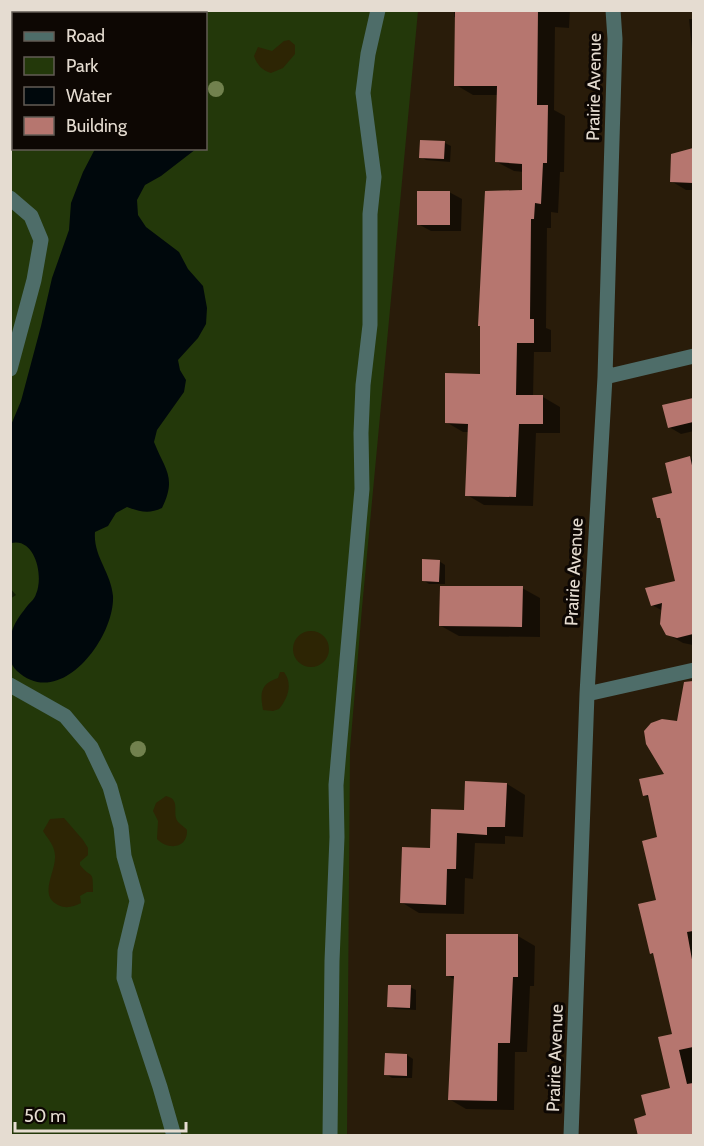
<svg xmlns="http://www.w3.org/2000/svg" width="704" height="1146" font-family="Cabin,sans-serif">
	<style>
		.green { fill: #23380a; fill-rule: evenodd }
		.sand { fill: #2d2504 }
		.water { fill: #00080c }
		.shadow { fill: #0007 }
		.building { fill: #b6766f }
		.lines { fill: none; stroke-linecap: round; stroke-linejoin: round }
		.minor { stroke: #4e6d69; stroke-width: 15 }
		.tree { fill: #71814e }
		.labels { text-anchor: middle; stroke-width: 6; stroke-linejoin: round; paint-order: stroke }
		.street-label { font-size: 18px; fill: #e5dcd1; stroke: #0d0703 }
	</style>
	<rect width="100%" height="100%" fill="#291c0a"/>
	<path class="green" d="M10,11H418L362,608L350,749L347,1135H11ZM14,14H206V148H14Z"/>
	<path class="sand" d="M289,40L295,45V54L283,68L271,73C263,71 257,65 254,56L258,47L272,51L284,41Z
		M293 649a18 18 0 1 1 36 0a18 18 0 1 1-36 0Z
		M280,672H284C293,684 288,698 279,709L273,711L263,710C260,693 260,684 278,678Z
		M166,796C179,799 174,808 176,818C177,823 184,826 187,830C188,848 169,851 157,839L158,821L153,811L156,803Z
		M64,818L83,840L88,848V855L80,862V865C92,880 93,868 93,892H87L80,896L81,903C73,907 66,909 58,905C38,895 56,872 55,856C55,846 48,839 43,831L50,819Z"/>
	<path class="water" d="M95,149H196L161,176L145,185L137,200L138,215L146,227L179,252L188,269L203,286L207,308L206,324L198,338L178,360L180,370L186,380L184,392L157,430L154,442C165,470 177,477 162,508C149,514 141,512 127,507L116,513L108,526L95,532C93,556 111,572 113,596C115,638 60,711 17,671C10,664 10,659 10,650C10,628 15,622 28,605C31,602 35,598 36,594C44,576 35,537 11,543V425L21,401L41,326L52,278L69,230L71,203L83,172Z"/>
	<path class="shadow" d="M454,10H570L569,28L555,27L554,110L565,116L564,172H560L558,213L551,212V228H547L546,328L551,330V352H534L533,397H543L560,407V433H536L533,506L484,505L467,495L469,432H463L446,422L481,375L523,192L524,172L514,171L497,162L498,95H473L456,85L457,18L454,17Z
		M689,19H694V68Z
		M421,142L445,143L451,146L450,162L426,160L421,157Z
		M694,150V190H686L671,181L672,156Z
		M449,192L462,199L461,231H431L418,224Z
		M694,399V431L681,434L669,427L664,407Z
		M690,458L694,460L693,645L683,643L667,634L663,611L652,605L677,583L662,519L658,517L674,494Z
		M439,561L445,565V584H429L423,580Z
		M10,588L16,595L10,599Z
		M522,588L540,598V637L459,636L441,626Z
		M694,708V748L665,755L678,723L680,710Z
		M694,769V1136H640L648,1116L672,1089L674,1035L655,955L651,953L657,901L659,838L651,799L644,795L641,780Z
		M507,784L525,795L523,837L505,836V844L475,843L473,879L465,878L464,914L419,913L401,902L431,850L465,811Z
		M518,936L535,946L534,986H530L527,1052H515L514,1110L466,1109L449,1099L455,980L447,975Z
		M410,987L416,990V1010L395,1009L389,1006Z
		M407,1055L413,1059L412,1078H392L386,1074Z"/>
	<path class="building" d="M455,10H538L537,105H548L547,163H543L541,204L535,203L534,219H531L530,319H534V343H517L516,395H543V424H519L516,497L465,496L468,424L445,423V373L480,374V326H478L485,191L522,190V164L495,162L497,86H454Z
		M420,140L445,141L444,159L419,158Z
		M693,148V183L670,182L671,154Z
		M417,191H450V225H417Z
		M693,398V422L668,428L662,405Z
		M690,456L693,470V634L677,638L666,635L660,624L662,603L651,606L645,588L675,581L660,518H657L652,498L672,493L665,463Z
		M422,559L440,560L439,582L422,581Z
		M440,586H523L522,627L439,626Z
		M693,681V931L687,932L693,965V1047L679,1050L687,1084L693,1083V1134L686,1136H638L634,1119L646,1115L641,1095L670,1088L658,1037L672,1034L653,953L650,954L638,904L656,900L642,841L657,837L648,795L643,796L639,779L664,774L646,744L644,731L651,723L662,719L677,721L684,682Z
		M465,781L507,783L505,827H487V835L457,833L456,869H447L446,905L400,903L402,847L430,848L431,809L464,810Z
		M446,934H518V977H513L510,1043H498L497,1101L448,1100L454,976H446Z
		M388,985H411L410,1008L387,1007Z
		M385,1053L407,1054V1076L384,1075Z"/>
	<g class="lines">
		<path class="minor" d="M47,14L48,10
			M10,91L14,86
			M10,198L31,216L41,240L34,280L10,369
			M605,377L694,356
			M10,685L65,716L91,747L110,787L121,827L124,856L137,901L125,951L124,978L160,1087L174,1136
			M587,694L694,670
			M330,1136L332,961L337,837L336,785L362,489L361,433L363,385L370,325V214L374,177L363,93L368,54L378,10
			M571,1136L587,694L605,377L615,39L613,10"/>
	</g>
	<g class="tree">
		<circle cx="216" cy="89" r="8"/>
		<circle cx="138" cy="749" r="8"/>
	</g>
	<g class="labels">
		<g class="street-label">
			<text transform="translate(594 87) rotate(-89)" y="6">Prairie Avenue</text>
			<text transform="translate(574 572) rotate(-87)" y="6">Prairie Avenue</text>
			<text transform="translate(555 1058) rotate(-88)" y="6">Prairie Avenue</text>
		</g>
	</g>
	<rect width="704" height="1146" fill="none" stroke="#e5dcd1" stroke-width="24"/>
	<rect x="12" y="12" width="195" height="138" fill="#0d0703" stroke="#635c55" stroke-width="1.5"/>
	<rect x="24" y="32" width="30" height="9" fill="#4e6d69" stroke="#635c55" stroke-width="1.5"/>
	<text x="66" y="42" font-size="18" fill="#e5dcd1">Road</text>
	<rect x="24" y="57" width="30" height="18" fill="#23380a" stroke="#635c55" stroke-width="1.5"/>
	<text x="66" y="72" font-size="18" fill="#e5dcd1">Park</text>
	<rect x="24" y="87" width="30" height="18" fill="#00080c" stroke="#635c55" stroke-width="1.5"/>
	<text x="66" y="102" font-size="18" fill="#e5dcd1">Water</text>
	<rect x="24" y="117" width="30" height="18" fill="#b6766f" stroke="#635c55" stroke-width="1.5"/>
	<text x="66" y="132" font-size="18" fill="#e5dcd1">Building</text>
	<path d="M15 1122v9h171v-9" fill="none" stroke="#e5dcd1" stroke-width="3"/>
	<text x="24" y="1122" font-size="18" fill="#e5dcd1" stroke="#0d0703" stroke-width="4.5" paint-order="stroke">50 m</text>
</svg>
